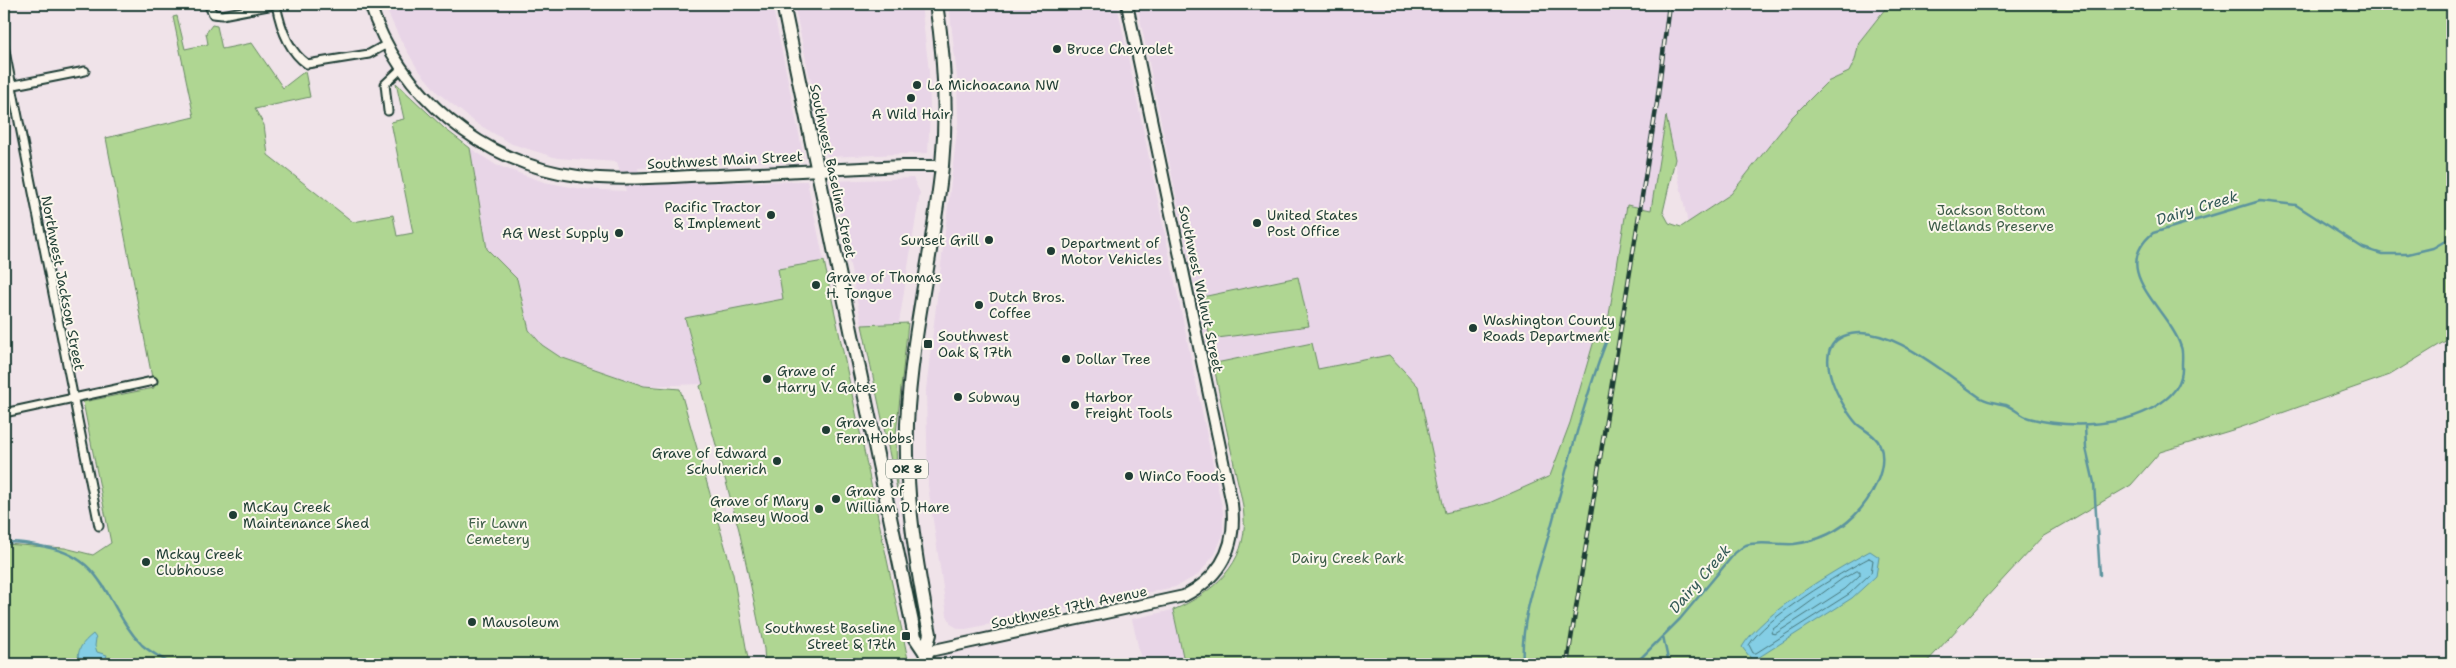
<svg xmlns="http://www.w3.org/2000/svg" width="2456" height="668" font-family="'Shantell Sans',sans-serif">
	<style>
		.built { fill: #e8d5e7 }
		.green { fill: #afd692; stroke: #678a63 }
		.water { fill: #84cee5; stroke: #5c949e }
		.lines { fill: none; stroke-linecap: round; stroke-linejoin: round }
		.shore { stroke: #47777b; stroke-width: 1 }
		.stream { stroke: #5c949e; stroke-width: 2.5 }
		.street-casing { stroke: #1f3d34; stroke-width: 11 }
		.secondary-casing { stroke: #1f3d34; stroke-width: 14 }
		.highway-casing { stroke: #1f3d34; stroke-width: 16 }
		.street { stroke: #fbf7ec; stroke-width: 7 }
		.secondary { stroke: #fbf7ec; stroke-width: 10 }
		.highway { stroke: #fbf7ec; stroke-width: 12 }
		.rail-casing { stroke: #1f3d34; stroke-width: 4.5 }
		.rail { stroke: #fbf7ec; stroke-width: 2.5; stroke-dasharray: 8; stroke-linecap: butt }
		.poi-dot { fill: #1f3d34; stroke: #fbf7ec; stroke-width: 2 }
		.labels { text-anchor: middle; stroke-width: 4; stroke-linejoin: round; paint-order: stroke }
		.shield { fill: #fbf7ec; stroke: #61756b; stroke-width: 1 }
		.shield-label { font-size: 12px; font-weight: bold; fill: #1f3d34 }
		.poi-label { font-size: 14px; fill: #1f3d34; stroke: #fbf7ec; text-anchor: start }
		.street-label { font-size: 14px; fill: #1f3d34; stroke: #fbf7ec }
		.park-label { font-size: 14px; fill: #3c5c47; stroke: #fbf7ec }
		.water-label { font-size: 15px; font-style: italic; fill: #335a57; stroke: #fbf7ec }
	</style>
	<rect width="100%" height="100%" fill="#f0e3e9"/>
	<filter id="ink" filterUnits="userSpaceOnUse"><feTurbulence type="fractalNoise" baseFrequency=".02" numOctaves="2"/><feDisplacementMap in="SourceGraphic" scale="10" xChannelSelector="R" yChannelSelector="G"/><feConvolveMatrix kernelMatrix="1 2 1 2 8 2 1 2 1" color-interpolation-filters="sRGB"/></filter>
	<g filter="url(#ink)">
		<path class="built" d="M384,4H772L803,153L801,157L797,160L638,168L642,183L807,181L824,261L778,270L784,299L685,318L703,384L644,386L560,357L542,346L529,330L517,279L487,249L470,148L496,165L544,182L582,189L626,191L617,162L557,158L512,144L476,123L438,93L417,68L399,37Z
			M794,4H921L929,71L930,111L928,153L827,157Z
			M949,4H1117L1223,512V535L1215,554L1198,575L1175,587L966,629H959L951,624L947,615L928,486L926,390L958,123L957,77Z
			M1137,4H1888L1859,42L1855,60L1849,72L1827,82L1792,117L1731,194L1688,224L1666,118L1651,210L1627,205L1609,315L1593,344L1570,423L1550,476L1489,503L1445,513L1418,386L1318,370L1216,363L1211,367Z
			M913,178L920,193L899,323L862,325L833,181Z
			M1173,610L1184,661L1171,664H1142L1132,619Z"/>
		<path class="green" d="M1889,4H2452V337L2390,375L2239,428L2160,452L2131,485L2042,537L1925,664H1171L1184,661L1173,610C1212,594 1248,563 1244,517C1243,499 1237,481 1234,464C1227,431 1220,399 1214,366L1216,363L1312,343L1318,369L1389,355L1418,386L1445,513L1489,503L1550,476L1570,423L1593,344L1609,315L1627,205L1651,210L1666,116L1675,159L1663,212L1669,223L1681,227L1731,194L1792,117L1827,82L1849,72L1855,60L1859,42Z
			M177,16L185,49L208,44L206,33L212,25L217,26L222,49L252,43L283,88L305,71L310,97L255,109L264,125L268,155L353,222L393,215L397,236L413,233L391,122L404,119L396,83L445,129L470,148L487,249L517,279L529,330L542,345L560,357L644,386L680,389L733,574L749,664H4V544L65,548L93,555L111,543L83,402L154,388L106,138L194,117L173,17Z
			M824,261L830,290L909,664H765L764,649L739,530L700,386L703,384L685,318L783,299L778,269Z
			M1298,277L1309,326L1210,339L1202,297Z
			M908,323L896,434L897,489L862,325Z"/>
		<path class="water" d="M1870,551L1879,557L1876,576L1852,598L1753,661L1742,647C1762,613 1835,570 1870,551Z
			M93,634L96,638L95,646L97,652L107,655L104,664H79C76,650 82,643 93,634Z"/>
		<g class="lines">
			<path class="shore" d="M1869,558L1873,560L1871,573L1849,594L1756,653H1753L1749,645C1765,618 1840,573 1869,558Z
				M1857,571H1860V575L1845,589L1775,634L1771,633L1773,629L1842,579Z"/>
			<path class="stream" d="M2085,425L2086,448L2094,483L2100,575
				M4,543C18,541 31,544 46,547C108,559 105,607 142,645C150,652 162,658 171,664
				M1663,636L1669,664
				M1523,664C1520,620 1537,576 1549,534C1567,469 1584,399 1608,337
				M1635,664L1680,619L1735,553C1738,551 1742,547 1746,545C1757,541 1781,545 1794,544C1818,541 1837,533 1854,516C1870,500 1889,469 1880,445C1877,436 1864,430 1857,424C1841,406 1809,350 1844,336C1885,319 1948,376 1981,398C1988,402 1998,403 2006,405C2014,408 2021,416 2029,418C2069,429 2128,427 2162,402C2175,393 2183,381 2182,365C2182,359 2183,352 2181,347C2169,309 2107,271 2153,233L2260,201L2296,205L2363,248L2382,254H2408L2433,248L2452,237"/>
			<g class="street-casing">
				<path id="street" d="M208,4L213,14L222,15L279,4
					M276,4C280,26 288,51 307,64L369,54L387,44
					M4,46L99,526
					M4,87L85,71
					M388,111L385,84L402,68
					M4,413L153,381"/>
			</g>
			<g class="secondary-casing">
				<path id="secondary" d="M370,4C398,94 484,165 578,176C624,182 672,176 718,175C780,172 841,169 903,166H942
					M925,652L1184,596C1221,577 1237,546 1232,504L1127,4"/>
			</g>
			<g class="highway-casing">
				<path id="highway" d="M783,4L915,637L925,652L928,664
					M925,652L930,634C916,565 905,495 907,424C911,337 933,252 942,166C947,111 945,58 936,4"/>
			</g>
			<use href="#street" class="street"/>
			<use href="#secondary" class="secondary"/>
			<use href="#highway" class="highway"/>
			<g class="rail-casing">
				<path id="rail" d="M1567,664L1657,103L1669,4"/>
			</g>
			<use href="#rail" class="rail"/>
		</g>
	</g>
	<g class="poi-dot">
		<circle cx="1057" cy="49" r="5"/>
		<circle cx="917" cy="85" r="5"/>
		<circle cx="911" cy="98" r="5"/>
		<circle cx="771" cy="215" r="5"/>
		<circle cx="1257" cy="223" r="5"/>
		<circle cx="619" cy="233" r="5"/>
		<circle cx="989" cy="240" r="5"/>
		<circle cx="1051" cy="251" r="5"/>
		<circle cx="816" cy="285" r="5"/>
		<circle cx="979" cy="305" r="5"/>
		<circle cx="1473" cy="328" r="5"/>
		<rect x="923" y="339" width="10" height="10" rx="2.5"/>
		<circle cx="1066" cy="359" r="5"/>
		<circle cx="767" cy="379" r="5"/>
		<circle cx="958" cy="397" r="5"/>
		<circle cx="1075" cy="405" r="5"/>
		<circle cx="826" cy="430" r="5"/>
		<circle cx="777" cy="461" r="5"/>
		<circle cx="1129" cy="476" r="5"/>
		<circle cx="836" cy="499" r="5"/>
		<circle cx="819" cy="509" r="5"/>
		<circle cx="233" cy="515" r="5"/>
		<circle cx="146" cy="562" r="5"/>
		<circle cx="472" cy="622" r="5"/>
		<rect x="901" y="631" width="10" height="10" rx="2.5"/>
	</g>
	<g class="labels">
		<rect class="shield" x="886" y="459.5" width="42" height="19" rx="4"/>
		<g class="shield-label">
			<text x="907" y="473">OR 8</text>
		</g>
		<g class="poi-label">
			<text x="1067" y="54">Bruce Chevrolet</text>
			<text x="927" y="90">La Michoacana NW</text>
			<text x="911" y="119" text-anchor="middle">A Wild Hair</text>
			<text x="761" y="212" text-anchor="end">Pacific Tractor<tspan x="761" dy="16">&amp; Implement</tspan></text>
			<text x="1267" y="220">United States<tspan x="1267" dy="16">Post Office</tspan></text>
			<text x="609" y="238" text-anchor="end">AG West Supply</text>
			<text x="979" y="245" text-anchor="end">Sunset Grill</text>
			<text x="1061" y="248">Department of<tspan x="1061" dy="16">Motor Vehicles</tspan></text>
			<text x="826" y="282">Grave of Thomas<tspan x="826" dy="16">H. Tongue</tspan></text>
			<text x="989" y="302">Dutch Bros.<tspan x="989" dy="16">Coffee</tspan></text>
			<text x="1483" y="325">Washington County<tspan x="1483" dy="16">Roads Department</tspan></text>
			<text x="938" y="341">Southwest<tspan x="938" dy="16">Oak &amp; 17th</tspan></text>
			<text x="1076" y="364">Dollar Tree</text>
			<text x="777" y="376">Grave of<tspan x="777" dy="16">Harry V. Gates</tspan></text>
			<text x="968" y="402">Subway</text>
			<text x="1085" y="402">Harbor<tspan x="1085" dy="16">Freight Tools</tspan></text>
			<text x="836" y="427">Grave of<tspan x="836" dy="16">Fern Hobbs</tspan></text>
			<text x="767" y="458" text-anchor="end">Grave of Edward<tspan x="767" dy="16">Schulmerich</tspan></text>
			<text x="1139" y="481">WinCo Foods</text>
			<text x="846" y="496">Grave of<tspan x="846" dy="16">William D. Hare</tspan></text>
			<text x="809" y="506" text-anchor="end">Grave of Mary<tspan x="809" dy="16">Ramsey Wood</tspan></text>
			<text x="243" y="512">McKay Creek<tspan x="243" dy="16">Maintenance Shed</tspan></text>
			<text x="156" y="559">Mckay Creek<tspan x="156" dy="16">Clubhouse</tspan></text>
			<text x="482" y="627">Mausoleum</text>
			<text x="896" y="633" text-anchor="end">Southwest Baseline<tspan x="896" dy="16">Street &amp; 17th</tspan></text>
		</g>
		<g class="street-label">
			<text transform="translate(725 160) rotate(-3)" y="5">Southwest Main Street</text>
			<text transform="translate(833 171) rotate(78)" y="5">Southwest Baseline Street</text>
			<text transform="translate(63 283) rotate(79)" y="5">Northwest Jackson Street</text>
			<text transform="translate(1201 289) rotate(78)" y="5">Southwest Walnut Street</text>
			<text transform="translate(1069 607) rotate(-12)" y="5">Southwest 17th Avenue</text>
		</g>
		<g class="park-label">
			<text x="1991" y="215">Jackson Bottom<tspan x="1991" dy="16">Wetlands Preserve</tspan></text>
			<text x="498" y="528">Fir Lawn<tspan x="498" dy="16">Cemetery</tspan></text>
			<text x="1348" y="563">Dairy Creek Park</text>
		</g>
		<g class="water-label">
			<text transform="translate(2197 208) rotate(-17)" y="5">Dairy Creek</text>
			<text transform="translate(1700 579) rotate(-49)" y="5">Dairy Creek</text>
		</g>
	</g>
	<rect width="2456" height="668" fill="none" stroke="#fbf7ec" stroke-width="20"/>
	<rect x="10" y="10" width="2436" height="648" fill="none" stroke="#1f3d34" stroke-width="2" filter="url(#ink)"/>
</svg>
